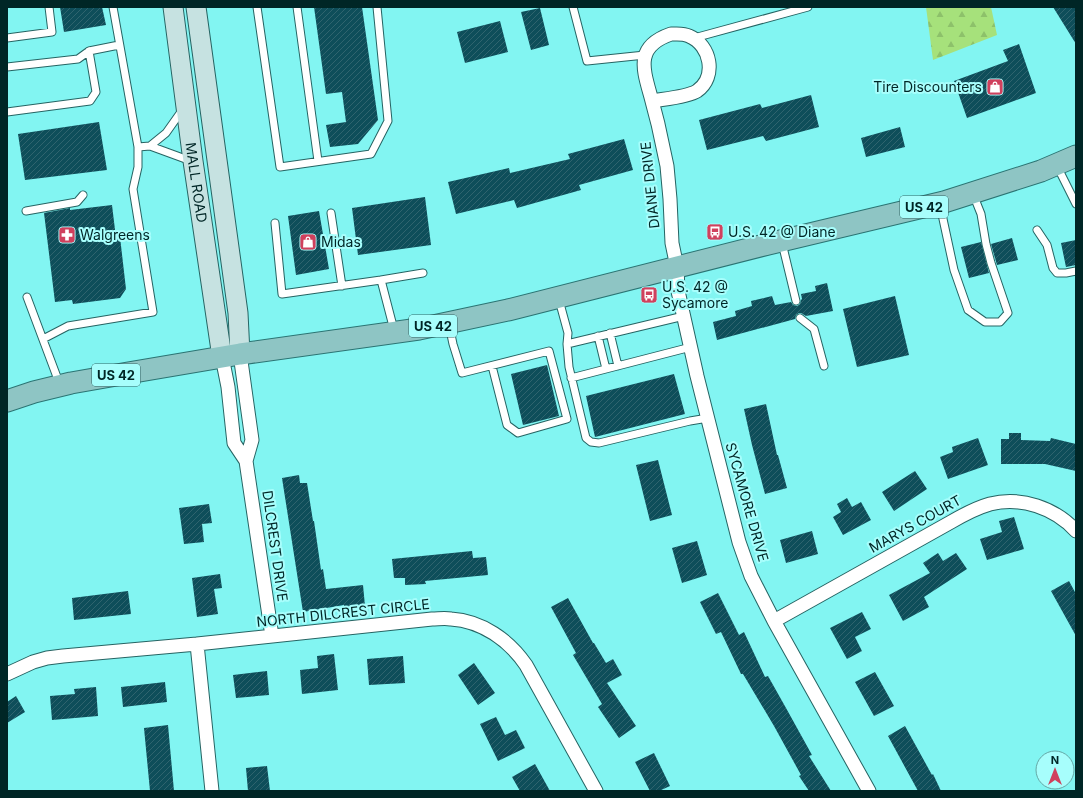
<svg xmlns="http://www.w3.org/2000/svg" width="1083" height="798" font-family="Inter,sans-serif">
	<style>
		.forest { fill: url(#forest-firs) }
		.building { fill: url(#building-hatch) }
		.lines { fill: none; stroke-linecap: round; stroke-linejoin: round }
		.service-casing { stroke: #266463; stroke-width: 9 }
		.minor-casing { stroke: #266463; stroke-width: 15 }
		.secondary-casing { stroke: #266463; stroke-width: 21 }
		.primary-casing { stroke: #2b7473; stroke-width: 23 }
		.service { stroke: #fff; stroke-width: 7 }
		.minor { stroke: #fff; stroke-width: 13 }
		.secondary { stroke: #c6e2e1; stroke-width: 19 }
		.primary { stroke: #8ec5c4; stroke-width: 21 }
		.labels { text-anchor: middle; stroke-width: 4; stroke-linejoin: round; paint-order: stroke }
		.shield { fill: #a7fefc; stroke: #326766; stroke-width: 1 }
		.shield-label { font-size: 13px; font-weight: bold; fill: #002626 }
		.poi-label { font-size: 14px; fill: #002626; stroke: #a7fefc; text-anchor: start }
		.street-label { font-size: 14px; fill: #002626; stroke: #a7fefc }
	</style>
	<defs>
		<pattern id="forest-firs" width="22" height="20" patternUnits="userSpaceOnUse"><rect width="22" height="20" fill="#a6e17b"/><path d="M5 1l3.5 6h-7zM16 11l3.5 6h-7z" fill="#8dc16a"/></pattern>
		<pattern id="building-hatch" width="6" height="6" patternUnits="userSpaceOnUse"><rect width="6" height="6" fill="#0e4e5a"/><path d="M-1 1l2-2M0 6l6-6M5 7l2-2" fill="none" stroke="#2f646e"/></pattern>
	</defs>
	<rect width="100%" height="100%" fill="#82f5f2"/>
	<path class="forest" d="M926,7H991L997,35L933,60Z"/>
	<path class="building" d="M60,7H102L106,25L64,32Z
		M314,7H362L378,120L358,144L330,147L326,125L346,122L342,92L326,94Z
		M1053,7H1076V44Z
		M540,8L549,45L531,50L521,12Z
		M500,21L508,52L465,63L457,32Z
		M1019,44L1036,93L967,118L954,81L1008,61L1003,50Z
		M811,95L819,127L766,141L763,136L707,150L699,120L760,104L762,108Z
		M99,122L107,170L25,180L18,134Z
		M900,127L905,147L866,157L861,138Z
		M624,139L633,170L579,185L581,190L517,208L514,200L456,214L448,182L509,168L510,173L570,159L568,154Z
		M425,197L431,245L358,255L352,208Z
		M112,205L116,238L120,237L126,289L120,298L73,304L72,300L55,302L44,213L70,208V210Z
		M319,211L329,269L296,275L288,216Z
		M1012,238L1018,260L997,265L991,244Z
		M1076,240V265L1066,267L1061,243Z
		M981,242L989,273L969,278L961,247Z
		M827,283L833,311L806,316L801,313H799L796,315L795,319L717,340L713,322L736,316L735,311L752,306L751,301L772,296L775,305L791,302L793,305L797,306L800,304L801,300L802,299L801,294L816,291L815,286Z
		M895,296L909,355L857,367L843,309Z
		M547,365L559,416L523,425L511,374Z
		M674,374L685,414L595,437L586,396Z
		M766,404L777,455H778L787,488L765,494L752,445L744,409Z
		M1009,433H1021V440L1050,441L1051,438L1076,444V471L1045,464H1001V439H1009Z
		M978,438L988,465L948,479L940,457L953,452L952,447Z
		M658,460L672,515L650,521L636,465Z
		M915,471L927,489L894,511L882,492Z
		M299,475L300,483H307L313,521H314L321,570L323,569L326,589L363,585L365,606L344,608V605L303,612L282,478Z
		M847,498L852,507L861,502L871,520L843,535L833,517L841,512L837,504Z
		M209,504L212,523L202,524L204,542L184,544L179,508Z
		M1014,517L1024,549L987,560L980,539L1002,532L999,521Z
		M812,531L818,554L786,563L780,540Z
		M697,541L707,575L682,583L672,548Z
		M472,551L473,558L486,557L488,575L425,581L426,584L405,585V578H394L392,559Z
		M938,553L943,561L956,553L967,569L924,597L929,607L903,621L889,595L930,573L923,563Z
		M220,574L222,588L214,589L218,614L197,617L192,578Z
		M1069,581L1076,594V636L1051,591Z
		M128,591L131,614L74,620L72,598Z
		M718,593L739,635L744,632L765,677L768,676L786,708L812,755L809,756L831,791H809L799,776L801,775L774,726L743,674H741L721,632L716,634L700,602Z
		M568,598L593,643H594L606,663L613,659L622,675L607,683L636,726L619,738L598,707L602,704L573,655L576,653L551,607Z
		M862,612L871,629L855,637L862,651L847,659L830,628Z
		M334,654L338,690L302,694L300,670L318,668L317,656Z
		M403,656L405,683L369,685L367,659Z
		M474,663L495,693L478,705L458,675Z
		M267,671L269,695L236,698L233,675Z
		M875,672L894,706L874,716L855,682Z
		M165,682L167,702L123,707L121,687Z
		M96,687L98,716L52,720L50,696L75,694L74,689Z
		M16,696L25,712L7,723V702Z
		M496,717L505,735L516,730L525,748L498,761L480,724Z
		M168,725L174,791H150L144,728Z
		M905,726L932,775L933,774L941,791H918L888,736Z
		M654,753L670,786L659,791H650L635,762Z
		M535,764L550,791H520L512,777Z
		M267,766L270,791H248L246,768Z"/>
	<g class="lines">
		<g class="service-casing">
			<path id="service" d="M257,7L280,167L371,154L388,121L377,7
				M297,7L318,161
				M573,7L587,61L645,55
				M7,38L52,32L49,7
				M694,38L808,7
				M7,67L78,59L89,51
				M7,112L90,101L96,92L89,51L119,45
				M150,146L166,133L183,109
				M138,147L150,146L191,161
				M1057,166L1076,204
				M940,205L954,270L968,310L985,322H1000L1008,313L991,263L986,244L981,214L973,194
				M26,211L77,202L83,195
				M331,213L342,286
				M275,223L282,294L381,280L394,330
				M1037,230L1047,245L1053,268L1057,273H1066L1076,271
				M782,243L796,301
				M381,280L423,273
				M27,297L60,385
				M559,300L568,333L567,344L569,367L586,438L591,442L599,443L690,421L708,418
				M800,318L814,329L824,366
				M449,325L453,344L462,373L549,351L567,419L518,433L507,425L492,366
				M610,333L618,366
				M598,336L606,369
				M43,339L68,326L153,312L133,189L138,167V147L113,7
				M567,344L684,316
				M571,378L691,347"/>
		</g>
		<g class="minor-casing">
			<path id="minor" d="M671,34C677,34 683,33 689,36C711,45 717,77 697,91C688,97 663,99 652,101C644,71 633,47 671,34Z
				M652,101L658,124L667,166L670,199L672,243L677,267L678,291L697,376L739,542L751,576L774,621L869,791
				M240,354L252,440L246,461L272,636
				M222,357L228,387L234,443L246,461
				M774,621L951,522C963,515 976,508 990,504C1021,496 1055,508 1076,531
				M197,644L212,791
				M7,674L33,662L47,658L63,656L197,644L432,619C438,619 445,618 451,619C482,621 509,640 526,665L596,791"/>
		</g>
		<g class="secondary-casing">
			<g id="secondary">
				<path id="s1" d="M173,7L193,161L222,357"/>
				<path d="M196,7L238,313L240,354"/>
			</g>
		</g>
		<g class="primary-casing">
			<path id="primary" d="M7,401L34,392L71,383L128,373L240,354L419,329L508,310L768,244L944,202L1041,171L1076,156"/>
		</g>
		<use href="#service" class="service"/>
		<use href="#minor" class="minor"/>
		<use href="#secondary" class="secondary"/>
		<use href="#primary" class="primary"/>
	</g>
	<defs>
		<g id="shop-square" transform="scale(0.9)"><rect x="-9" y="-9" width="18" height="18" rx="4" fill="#d0405d" stroke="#a7fefc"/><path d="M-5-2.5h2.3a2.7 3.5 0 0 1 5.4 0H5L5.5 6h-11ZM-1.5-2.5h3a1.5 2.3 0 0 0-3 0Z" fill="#fff"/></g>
		<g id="bus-square" transform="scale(0.9)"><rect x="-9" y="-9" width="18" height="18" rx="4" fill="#d0405d" stroke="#a7fefc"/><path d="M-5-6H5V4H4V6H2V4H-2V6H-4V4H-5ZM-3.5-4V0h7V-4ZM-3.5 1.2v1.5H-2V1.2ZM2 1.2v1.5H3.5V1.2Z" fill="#fff"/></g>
		<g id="pharmacy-square" transform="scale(0.9)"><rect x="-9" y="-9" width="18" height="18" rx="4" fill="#d0405d" stroke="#a7fefc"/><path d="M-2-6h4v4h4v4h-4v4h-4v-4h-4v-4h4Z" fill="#fff"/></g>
	</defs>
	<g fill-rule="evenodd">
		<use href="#shop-square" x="995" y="87"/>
		<use href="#bus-square" x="715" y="232"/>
		<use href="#pharmacy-square" x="67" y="235"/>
		<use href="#shop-square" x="308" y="242"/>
		<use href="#bus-square" x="649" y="295"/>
	</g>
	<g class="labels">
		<g class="shield">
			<rect x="900" y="196" width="48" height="22" rx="3"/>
			<rect x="409" y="315" width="48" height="22" rx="3"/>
			<rect x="92" y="364" width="48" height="22" rx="3"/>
		</g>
		<g class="shield-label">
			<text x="924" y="212">US 42</text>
			<text x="433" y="331">US 42</text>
			<text x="116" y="380">US 42</text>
		</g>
		<g class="poi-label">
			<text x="982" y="92" text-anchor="end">Tire Discounters</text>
			<text x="728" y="237">U.S. 42 @ Diane</text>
			<text x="80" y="240">Walgreens</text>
			<text x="321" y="247">Midas</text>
			<text x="662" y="292">U.S. 42 @<tspan x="662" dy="16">Sycamore</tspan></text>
		</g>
		<g class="street-label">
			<text dy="5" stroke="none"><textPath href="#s1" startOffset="177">MALL ROAD</textPath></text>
			<text transform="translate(650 185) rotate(-96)" y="5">DIANE DRIVE</text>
			<text transform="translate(747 502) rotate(74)" y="5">SYCAMORE DRIVE</text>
			<text transform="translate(915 524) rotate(-29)" y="5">MARYS COURT</text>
			<text transform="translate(275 546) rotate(82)" y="5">DILCREST DRIVE</text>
			<text transform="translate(343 613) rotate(-6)" y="5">NORTH DILCREST CIRCLE</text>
		</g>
	</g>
	<rect width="1083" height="798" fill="none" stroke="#002626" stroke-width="16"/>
	<g transform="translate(1055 770)"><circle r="19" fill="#a7fefc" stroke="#64a8a6"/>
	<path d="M0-3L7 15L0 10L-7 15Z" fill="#d0405d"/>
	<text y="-6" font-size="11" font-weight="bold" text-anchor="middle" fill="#002626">N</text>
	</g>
</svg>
